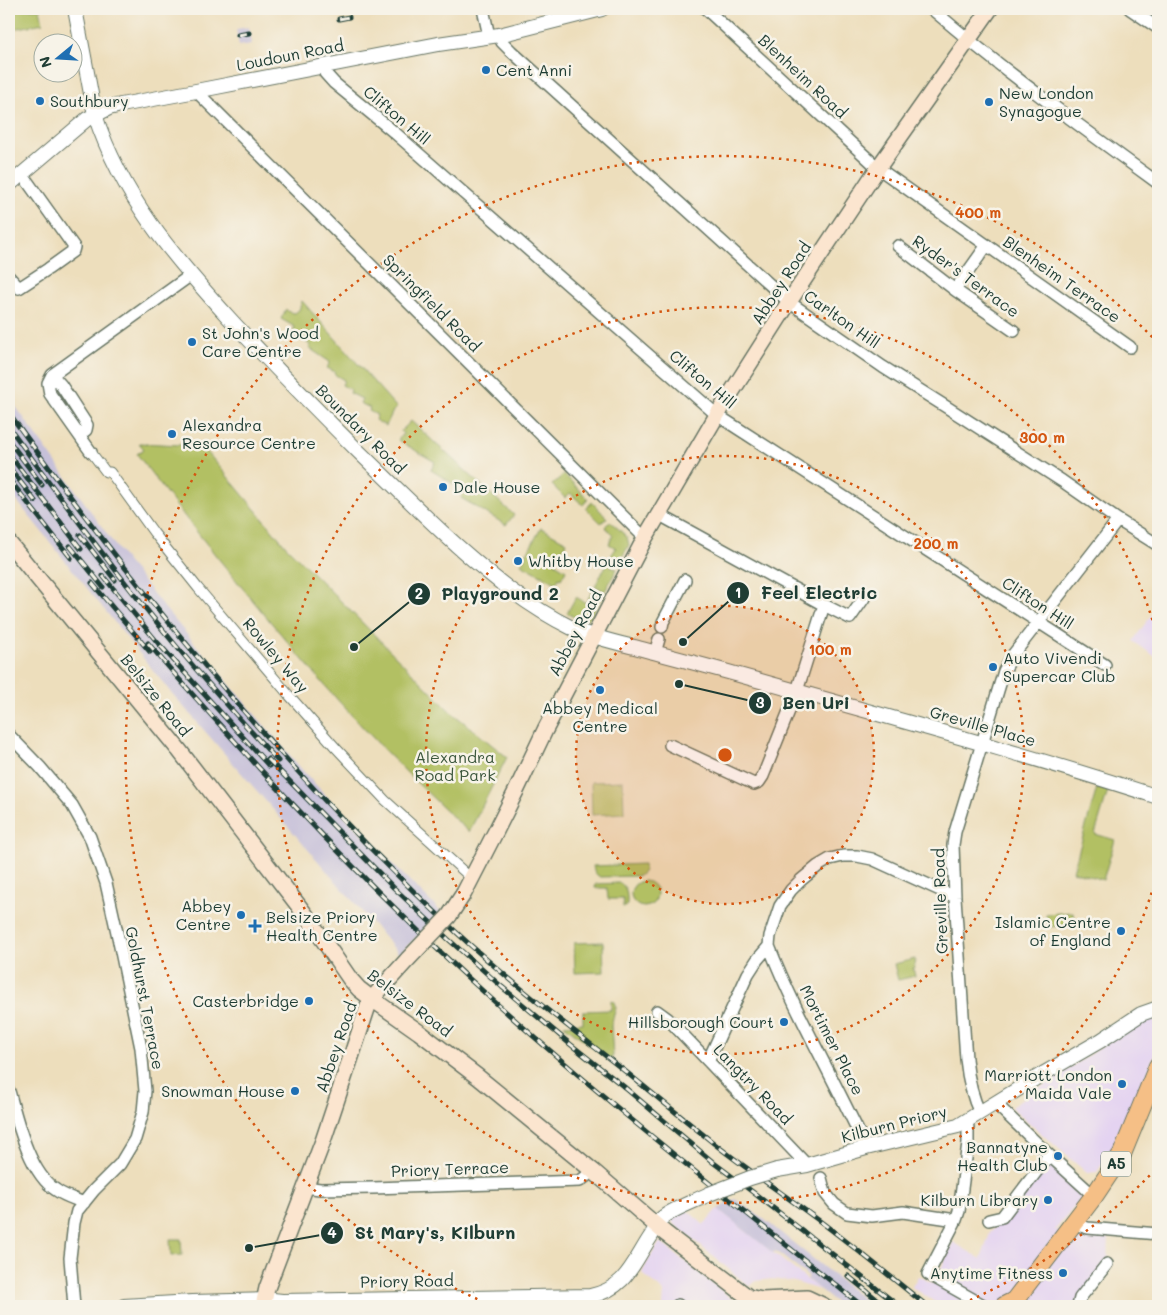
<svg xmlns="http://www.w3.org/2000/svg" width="1167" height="1315" font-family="Mali,sans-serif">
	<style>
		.built { fill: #e4d3f1 }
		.industrial { fill: #c6c0d9 }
		.green { fill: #b2c063; stroke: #687e4c }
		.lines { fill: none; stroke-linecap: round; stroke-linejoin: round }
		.pedestrian-casing { stroke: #677564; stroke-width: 11 }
		.minor-casing { stroke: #677564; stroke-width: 14 }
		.tertiary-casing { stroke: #677564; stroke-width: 16 }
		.secondary-casing { stroke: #677564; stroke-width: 18 }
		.primary-casing { stroke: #677564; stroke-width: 20 }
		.pedestrian { stroke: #fff; stroke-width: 9 }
		.minor { stroke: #fff; stroke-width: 11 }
		.tertiary { stroke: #fff; stroke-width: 14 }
		.secondary { stroke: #fbe5cf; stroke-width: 15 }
		.primary { stroke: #f5bf86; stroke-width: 18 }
		.rail-casing { stroke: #1f3d34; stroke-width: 5 }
		.rail { stroke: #f7f3e8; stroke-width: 3; stroke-dasharray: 9; stroke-linecap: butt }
		.tertiary-bridge-casing { stroke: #677564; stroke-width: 16; stroke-linecap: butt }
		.secondary-bridge-casing { stroke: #677564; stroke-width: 18; stroke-linecap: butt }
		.tertiary-bridge { stroke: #fff; stroke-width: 14 }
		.secondary-bridge { stroke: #fbe5cf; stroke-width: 15 }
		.ring { fill: none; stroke: #d45610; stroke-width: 2.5; stroke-dasharray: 2.5 5 }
		.poi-dot { fill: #1f6fb2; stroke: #f7f3e8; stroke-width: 2 }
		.labels { text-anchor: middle; stroke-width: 5; stroke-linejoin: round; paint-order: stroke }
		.shield { fill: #f7f3e8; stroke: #60746a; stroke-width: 1 }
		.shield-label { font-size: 15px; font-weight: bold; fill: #1f3d34 }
		.street-label { font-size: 16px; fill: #1f3d34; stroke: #f7f3e8 }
		.poi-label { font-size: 16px; fill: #1f3d34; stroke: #f7f3e8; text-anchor: start }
		.park-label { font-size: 16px; fill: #3c573d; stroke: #f7f3e8 }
		.centre { fill: #d45610; stroke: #f7f3e8; stroke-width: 2.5 }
		.ring-label { font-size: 15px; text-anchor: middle; font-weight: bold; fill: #d45610; stroke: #f7f3e8; stroke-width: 5; stroke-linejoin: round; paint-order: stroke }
		.leader { fill: none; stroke: #1f3d34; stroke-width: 2 }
		.callout-dot { fill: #1f3d34; stroke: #f7f3e8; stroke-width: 2 }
		.mark-label { font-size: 15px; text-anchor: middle; font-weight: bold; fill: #fff }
		.callout-label { font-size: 18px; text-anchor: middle; font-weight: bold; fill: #1f3d34; stroke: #f7f3e8; stroke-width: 5; stroke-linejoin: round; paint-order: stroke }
	</style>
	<rect width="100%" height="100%" fill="#f7f3e8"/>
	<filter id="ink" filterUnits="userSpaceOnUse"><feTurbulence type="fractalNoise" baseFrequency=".02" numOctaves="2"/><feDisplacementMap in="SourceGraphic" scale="10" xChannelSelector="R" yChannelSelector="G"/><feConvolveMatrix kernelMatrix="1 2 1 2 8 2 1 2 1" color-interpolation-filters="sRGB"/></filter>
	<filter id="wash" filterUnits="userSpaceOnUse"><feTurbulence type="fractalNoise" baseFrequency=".0096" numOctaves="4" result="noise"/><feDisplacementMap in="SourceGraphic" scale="20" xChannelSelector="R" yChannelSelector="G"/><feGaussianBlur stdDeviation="1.12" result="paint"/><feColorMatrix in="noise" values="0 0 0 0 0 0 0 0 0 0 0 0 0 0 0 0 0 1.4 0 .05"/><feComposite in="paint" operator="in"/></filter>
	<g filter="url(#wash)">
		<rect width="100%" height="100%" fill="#eddebc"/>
		<path class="built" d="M1158,605V656L1157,658L1133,641Z
			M1148,1016L1158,1023V1041L1148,1074L1130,1119L1097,1172L1087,1173L1011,1107Z
			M1047,1161L1063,1174L1085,1194L1055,1230L1109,1234L1108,1260L1077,1306H941L912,1287L918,1276L934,1284L953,1242L981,1259L990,1233Z
			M718,1209L820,1290L795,1282L772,1279L755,1281L749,1286L673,1223L672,1219L687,1210L704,1225Z
			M660,1242L741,1306H663L664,1292L642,1273L650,1257Z"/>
		<path class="industrial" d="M249,27L252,44L239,46L236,29Z
			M9,397L122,555L167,611L305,773L354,826L441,912L433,921L399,954L169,690L9,491Z
			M735,1199L765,1220L872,1306H840L820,1290L807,1279L809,1277L782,1256L775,1251L773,1253L718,1209Z"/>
		<path class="green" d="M9,9H40L43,23L9,30Z
			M302,301L397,408L393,411L386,426L375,420L377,415L369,411L370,408L360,403L362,399L350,393L351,390L342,385L344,380L334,374L335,372L327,368L330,362L309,348L311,345L300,339L301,337L293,332L295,327L281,319L286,309L289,312L295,313L299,310Z
			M411,421L514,515L506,525L461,498L465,491L431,470L435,462L398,440L403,434L401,431Z
			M139,443L202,446L285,545L451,712L507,757L469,832C430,796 392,759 356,720C326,688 298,654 269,620C224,566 179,511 137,454L144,449Z
			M564,474L588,499L583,505L570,493L565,498L552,485Z
			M592,502L607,518L601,523L586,508Z
			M610,521L627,537L629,545L618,564L609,559L616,548L609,544L613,535L605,527Z
			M541,528L567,542L555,563L566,570L561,579L559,578L556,583L521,564Z
			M607,564L617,569L605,591L595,586Z
			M592,591L601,597L590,618L581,621L567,613L576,597L586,603Z
			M623,781L624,813L592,815L591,782Z
			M1097,788L1108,791L1095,834L1115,840L1103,880L1073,871Z
			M644,864C645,871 643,875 636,876L600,877C595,874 594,871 593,866Z
			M631 894a13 13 0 1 1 26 0a13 13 0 1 1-26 0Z
			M620,883C628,888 627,897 627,905L623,908V899H608L607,888H595L596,884Z
			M1073,912L1074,925L1047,927L1046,914Z
			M603,942L604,972L575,973L574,943Z
			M915,959V962H914L915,968H913L915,976L898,980L894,964Z
			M611,1000L614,1002L616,1008L611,1025L613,1056L610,1060L564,1025L583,1023V1011L611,1010Z
			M170,1239H181L182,1255L171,1256Z"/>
	</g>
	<g filter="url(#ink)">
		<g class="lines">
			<g class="pedestrian-casing">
				<path id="pedestrian" d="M91,452L106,472H110L154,533L198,588L288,694L336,748L385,800L471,878"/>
			</g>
			<g class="minor-casing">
				<path id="minor" d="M483,9L489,36
					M706,9L878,168L1130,347
					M932,9C1004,71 1081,127 1158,183
					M1130,9L1158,28
					M499,35L502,42L511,51L789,302L883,367L948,408L1062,481L1118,520L1158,545
					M324,65L325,73L334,83L395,133L717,415L1105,665
					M196,91L645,538
					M898,246L955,290L1014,331
					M9,277L19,288L48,269L73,251L74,247L22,174
					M955,290L987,245
					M52,375L61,385L87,425L86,430L79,435
					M91,452L50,394L48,383L52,375L191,275
					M658,514L824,605
					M662,627L663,622L685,580
					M655,653L659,639
					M9,735L40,767L72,805L90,837L106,883L118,937L141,1048L145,1091L143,1112L135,1139L120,1164L94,1190L77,1211L74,1223L70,1258L74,1306
					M670,745L754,784L759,782L763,776L797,691L824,605L850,618L864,598
					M769,946C796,1015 835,1080 866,1148
					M657,1011L668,1019L807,1165
					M708,1061L748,974L757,960L769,946L770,936L780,906L791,890L801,880L818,866L830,859L843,856H857L872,859L955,897
					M9,1091C17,1120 29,1173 56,1190C64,1196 75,1199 84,1203
					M995,1103L1049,1155L1094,1196
					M980,1113C971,1095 968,1078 966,1059L955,897L953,845L955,832L1004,671L1012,656L1118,520
					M967,1121L968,1128V1143L959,1211L956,1220L928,1274L985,1306
					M821,1178L825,1193L834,1204L847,1213L872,1216L903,1212L956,1220
					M305,1187L320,1189L373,1188L580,1181L593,1171
					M989,1220L1002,1217L1049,1155
					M1073,1224L1088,1228L1158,1234
					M678,1306V1305
					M1078,1306L1080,1298L1107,1264"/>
			</g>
			<g class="tertiary-casing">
				<path id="tertiary" d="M75,9L95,115C122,197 172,255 229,318C271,364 314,407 358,451C390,482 421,513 454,543C491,576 527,606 572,628C594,638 618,643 642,649C680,659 719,669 757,680C891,718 1026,754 1158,797
					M9,185L87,119L109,108L121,105L196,91L438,44L499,35L602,9
					M777,1170L807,1165L866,1148L958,1126L1041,1075L1100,1041L1141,1014L1158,1008
					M124,1306L192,1302L273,1300L282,1301L590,1296C626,1289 633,1263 651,1236C654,1231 657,1224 661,1219C671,1209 696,1201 709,1194"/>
			</g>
			<g class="secondary-casing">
				<path id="secondary" d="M9,543L179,750L308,918L350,979L359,989L372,999L419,1032L478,1077L593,1171L665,1233L748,1297L762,1300L807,1298L824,1306
					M449,916L464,893L497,829L517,789L545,730L645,538L717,415L789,302L878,168L990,9
					M263,1306L267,1288L323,1141L368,1006L377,993L408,959"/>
			</g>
			<g class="primary-casing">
				<path id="primary" d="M1004,1306L1014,1301L1094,1196L1122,1154L1158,1066"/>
			</g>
			<use href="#pedestrian" class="pedestrian"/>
			<use href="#minor" class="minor"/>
			<use href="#tertiary" class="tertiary"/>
			<use href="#secondary" class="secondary"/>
			<use href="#primary" class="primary"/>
			<g class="rail-casing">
				<path id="rail" d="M339,19L349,17
					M238,35L249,33
					M9,413C142,599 289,775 456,932C510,982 568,1026 626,1072C656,1096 686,1121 716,1145C751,1172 786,1196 821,1222C857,1249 892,1278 927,1306
					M9,427C63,502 118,576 177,647C210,686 244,724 278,761
					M9,441L42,485
					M9,454L81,549
					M9,467L35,501
					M9,479L71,558
					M80,535L115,580
					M70,546L103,587
					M103,576L158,643L269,766
					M92,583L150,652
					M148,643C184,686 222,727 259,768C335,850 413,929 496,1003C614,1109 739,1207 862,1306
					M268,759L393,887L448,939L502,987L570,1044L623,1086L714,1163L754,1193L899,1306
					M848,1276L885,1306"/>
			</g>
			<use href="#rail" class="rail"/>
			<g class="tertiary-bridge-casing">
				<path id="tertiary-bridge" d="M709,1194L750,1178L777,1170"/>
			</g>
			<g class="secondary-bridge-casing">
				<path id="secondary-bridge" d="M408,959L449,916"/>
			</g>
			<use href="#tertiary-bridge" class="tertiary-bridge"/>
			<use href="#secondary-bridge" class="secondary-bridge"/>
		</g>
	</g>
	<circle cx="725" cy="755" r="149" fill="#d45610" fill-opacity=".12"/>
	<g class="ring">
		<circle cx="725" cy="755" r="149"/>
		<circle cx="725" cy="755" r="299"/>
		<path d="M1158 871A448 448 0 1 1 1158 639"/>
		<path d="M1155 1170A598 598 0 0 1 959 1305M491 1305A598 598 0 1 1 1155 340"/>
	</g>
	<g class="poi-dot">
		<circle cx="486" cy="70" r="5"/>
		<circle cx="40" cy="101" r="5"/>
		<circle cx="989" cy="102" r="5"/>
		<circle cx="192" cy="342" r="5"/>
		<circle cx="172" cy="434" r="5"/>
		<circle cx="443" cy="487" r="5"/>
		<circle cx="518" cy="561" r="5"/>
		<circle cx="993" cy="667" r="5"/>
		<circle cx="600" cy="690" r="5"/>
		<circle cx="241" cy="915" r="5"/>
		<path d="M252.5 918.5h5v5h5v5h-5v5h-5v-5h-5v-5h5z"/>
		<circle cx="1121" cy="931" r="5"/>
		<circle cx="309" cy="1001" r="5"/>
		<circle cx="784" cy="1022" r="5"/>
		<circle cx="1122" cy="1084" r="5"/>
		<circle cx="295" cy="1091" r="5"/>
		<circle cx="1058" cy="1156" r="5"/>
		<circle cx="1048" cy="1200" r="5"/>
		<circle cx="1063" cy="1273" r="5"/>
	</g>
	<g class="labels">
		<rect class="shield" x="1101" y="1151.5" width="30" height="25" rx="4"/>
		<g class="shield-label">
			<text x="1116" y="1169">A5</text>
		</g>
		<g class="street-label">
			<text transform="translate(290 55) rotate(-11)" y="6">Loudoun Road</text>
			<text transform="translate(803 76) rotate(43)" y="6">Blenheim Road</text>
			<text transform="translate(397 115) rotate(40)" y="6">Clifton Hill</text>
			<text transform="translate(966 276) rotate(36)" y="6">Ryder's Terrace</text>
			<text transform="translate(1062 279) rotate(35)" y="6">Blenheim Terrace</text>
			<text transform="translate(781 283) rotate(-57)" y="6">Abbey Road</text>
			<text transform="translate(432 303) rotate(45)" y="6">Springfield Road</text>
			<text transform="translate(842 319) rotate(35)" y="6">Carlton Hill</text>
			<text transform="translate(703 379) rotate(40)" y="6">Clifton Hill</text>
			<text transform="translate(361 429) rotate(45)" y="6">Boundary Road</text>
			<text transform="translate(1038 603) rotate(33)" y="6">Clifton Hill</text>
			<text transform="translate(575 633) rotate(-62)" y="6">Abbey Road</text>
			<text transform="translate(276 655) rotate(50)" y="6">Rowley Way</text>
			<text transform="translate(156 695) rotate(51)" y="6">Belsize Road</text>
			<text transform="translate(983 726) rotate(16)" y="6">Greville Place</text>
			<text transform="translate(940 901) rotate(-92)" y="6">Greville Road</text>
			<text transform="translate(145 998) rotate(79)" y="6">Goldhurst Terrace</text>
			<text transform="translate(410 1003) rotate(37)" y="6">Belsize Road</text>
			<text transform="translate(832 1040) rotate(63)" y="6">Mortimer Place</text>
			<text transform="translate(336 1047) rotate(-71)" y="6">Abbey Road</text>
			<text transform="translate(753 1084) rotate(46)" y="6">Langtry Road</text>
			<text transform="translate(894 1124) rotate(-14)" y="6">Kilburn Priory</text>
			<text transform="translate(450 1169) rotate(-2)" y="6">Priory Terrace</text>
			<text transform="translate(407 1281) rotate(-1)" y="6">Priory Road</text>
		</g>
		<g class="poi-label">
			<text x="496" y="76">Cent Anni</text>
			<text x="999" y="99">New London<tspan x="999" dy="18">Synagogue</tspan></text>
			<text x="50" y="107">Southbury</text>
			<text x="202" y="339">St John's Wood<tspan x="202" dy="18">Care Centre</tspan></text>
			<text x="182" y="431">Alexandra<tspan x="182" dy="18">Resource Centre</tspan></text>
			<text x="453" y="493">Dale House</text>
			<text x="528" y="567">Whitby House</text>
			<text x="1003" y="664">Auto Vivendi<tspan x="1003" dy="18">Supercar Club</tspan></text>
			<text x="600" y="714" text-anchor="middle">Abbey Medical<tspan x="600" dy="18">Centre</tspan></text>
			<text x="231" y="912" text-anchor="end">Abbey<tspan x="231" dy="18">Centre</tspan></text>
			<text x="266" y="923">Belsize Priory<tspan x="266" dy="18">Health Centre</tspan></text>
			<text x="1111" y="928" text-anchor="end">Islamic Centre<tspan x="1111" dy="18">of England</tspan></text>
			<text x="299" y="1007" text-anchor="end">Casterbridge</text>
			<text x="774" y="1028" text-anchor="end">Hillsborough Court</text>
			<text x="1112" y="1081" text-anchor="end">Marriott London<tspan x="1112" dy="18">Maida Vale</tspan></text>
			<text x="285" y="1097" text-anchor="end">Snowman House</text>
			<text x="1048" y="1153" text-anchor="end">Bannatyne<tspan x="1048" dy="18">Health Club</tspan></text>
			<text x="1038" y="1206" text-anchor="end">Kilburn Library</text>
			<text x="1053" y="1279" text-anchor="end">Anytime Fitness</text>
		</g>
		<g class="park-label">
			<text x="455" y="763">Alexandra<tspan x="455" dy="18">Road Park</tspan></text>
		</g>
	</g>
	<circle cx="725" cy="755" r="8" class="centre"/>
	<g class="ring-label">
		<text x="978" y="218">400 m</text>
		<text x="1042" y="443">300 m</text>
		<text x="936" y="549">200 m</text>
		<text x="830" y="655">100 m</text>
	</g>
	<path class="leader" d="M683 642L738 593M354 647L419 594M679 684L760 703M249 1248L332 1233"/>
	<g class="callout-dot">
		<circle cx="683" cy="642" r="5"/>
		<circle cx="354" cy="647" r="5"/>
		<circle cx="679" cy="684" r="5"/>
		<circle cx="249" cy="1248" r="5"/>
		<circle cx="738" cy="593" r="12"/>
		<circle cx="419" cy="594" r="12"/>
		<circle cx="760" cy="703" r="12"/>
		<circle cx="332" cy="1233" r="12"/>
	</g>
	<g class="mark-label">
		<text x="738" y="598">1</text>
		<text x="419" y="599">2</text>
		<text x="760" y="708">3</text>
		<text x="332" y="1238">4</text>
	</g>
	<g class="callout-label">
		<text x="819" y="599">Feel Electric</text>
		<text x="500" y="600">Playground 2</text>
		<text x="816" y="709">Ben Uri</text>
		<text x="435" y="1239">St Mary's, Kilburn</text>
	</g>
	<rect width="1167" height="1315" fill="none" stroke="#f7f3e8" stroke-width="30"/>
	<g transform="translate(58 58) rotate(252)"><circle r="24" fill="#f7f3e8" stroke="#a1aaa0"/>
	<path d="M0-4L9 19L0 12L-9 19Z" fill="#1f6fb2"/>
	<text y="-8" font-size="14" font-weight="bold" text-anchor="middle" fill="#1f3d34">N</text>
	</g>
</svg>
